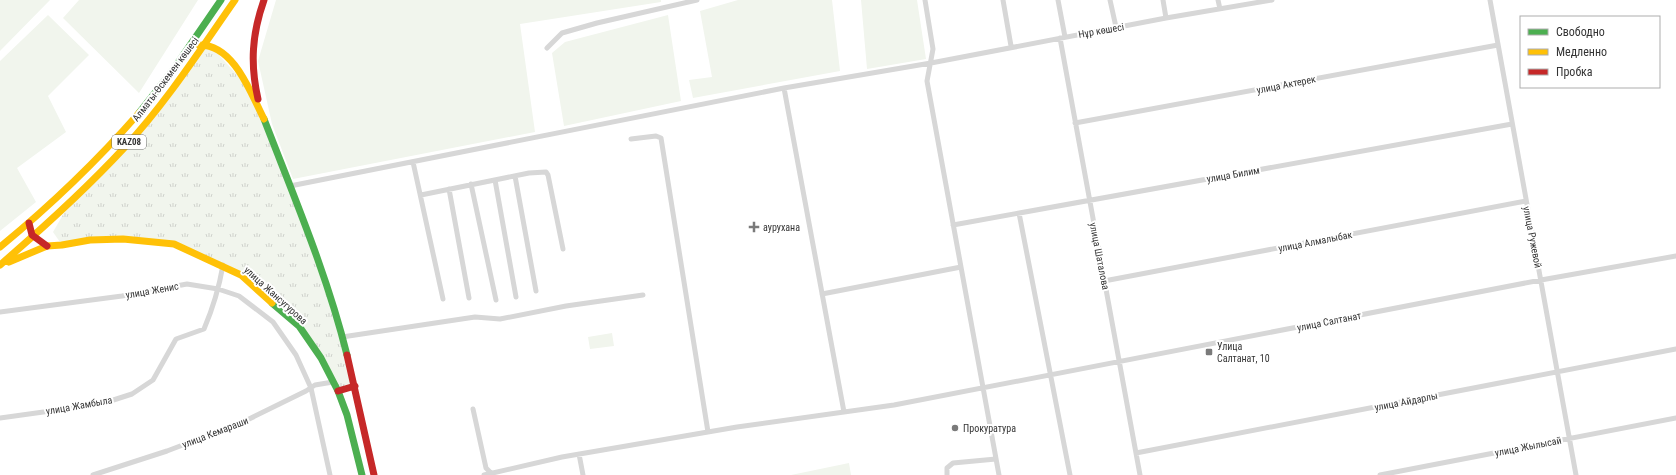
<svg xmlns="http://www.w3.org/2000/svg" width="1676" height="475" font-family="'Roboto Condensed',sans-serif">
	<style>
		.grass { fill: #f1f5ed }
		.park { fill: url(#park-tufts) }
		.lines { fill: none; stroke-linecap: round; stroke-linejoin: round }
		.street { stroke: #d7d7d7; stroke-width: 5 }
		.fast { stroke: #4caf50; stroke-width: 7 }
		.slow { stroke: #ffc107; stroke-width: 7 }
		.jam { stroke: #c62828; stroke-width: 7 }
		.poi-dot { fill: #7a7a7a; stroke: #fff; stroke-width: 1.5 }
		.labels { text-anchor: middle; stroke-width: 4; stroke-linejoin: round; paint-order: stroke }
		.shield { fill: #fff; stroke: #707070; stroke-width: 1 }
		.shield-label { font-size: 9px; font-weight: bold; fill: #333 }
		.street-label { font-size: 10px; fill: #333; stroke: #fff }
		.poi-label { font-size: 10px; fill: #333; stroke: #fff; text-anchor: start }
	</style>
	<defs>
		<pattern id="park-tufts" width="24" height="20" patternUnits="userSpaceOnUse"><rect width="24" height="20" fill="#f1f5ed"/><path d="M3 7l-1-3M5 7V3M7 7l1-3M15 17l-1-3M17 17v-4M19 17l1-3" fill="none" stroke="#cfd2cc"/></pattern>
	</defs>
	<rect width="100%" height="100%" fill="#fff"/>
	<path class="grass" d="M0,0H50L0,51Z
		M79,0H198L139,93L63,18Z
		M276,0H661V2L520,24L535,132L293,179L272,124L258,61Z
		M738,0H832L840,71L693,98L689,80L712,77L700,11Z
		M861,0H917L926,59L867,69Z
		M48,15L89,55L48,96L66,132L17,168L36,202L0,231V61Z
		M668,15L681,101L564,126L552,53L565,42Z
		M612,333L614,346L590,349L588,337Z
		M849,463L851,475H791Z"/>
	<path class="park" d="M210,45L248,87L325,282L355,386L338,391L299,326L233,271L174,244L106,240L62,245L53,232L64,213L152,115L201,47Z"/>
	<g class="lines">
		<path class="street" d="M925,0L933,49L927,81L999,475
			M1003,0L1011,46
			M1058,0L1065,37
			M1110,0L1116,27
			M1163,0L1166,18
			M1218,0L1220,9
			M1490,0L1576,475
			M1060,38L1140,475
			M547,48L562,33L597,23L697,0
			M784,88L844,412
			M1075,123L1498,45
			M631,139L656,136L661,138L708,432
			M413,162L443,299
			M515,176L536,291
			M495,180L516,297
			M471,184L496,300
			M290,186L784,88L931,63L1166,18L1272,0
			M449,189L469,298
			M421,195L529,173L546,172L548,175L563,249
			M1019,213L1070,475
			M953,225L1512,124
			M1104,281L1526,201
			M822,294L961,267
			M0,312L122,296L187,284L218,289L239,296L273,322L296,355L311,388L330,475
			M342,337L475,317L500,319L566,306L643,295
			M473,409L486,468L492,474
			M0,418L101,404L132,394L153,380L176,339L204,329C213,308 219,288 223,265
			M1136,453L1676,349
			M579,454L583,475
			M93,475L167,451L243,422L306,391L315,385L333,382
			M484,475L562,457L737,427L894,405L1541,280L1676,256
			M947,475V468L953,463L996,459
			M1380,475L1676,418"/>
		<path class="fast" d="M139,113L173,70L221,0
			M264,119C294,197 327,274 347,355
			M272,303L299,326L321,358L338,391L347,415L362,475"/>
		<path class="slow" d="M199,45C234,44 251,94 264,119
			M62,245L90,240L123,239L174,244L241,275L272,303
			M0,247C50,206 96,162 139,113
			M9,262L47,246L62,245
			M0,265C43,228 85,190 124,148C166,103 200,50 235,0"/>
		<path class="jam" d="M258,99C250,64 252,34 264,0
			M29,223L32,235L47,246
			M347,355L374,475
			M338,391L355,386"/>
	</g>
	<g class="poi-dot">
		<path d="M752 221h4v4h4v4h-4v4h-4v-4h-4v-4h4z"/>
		<rect x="1205" y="348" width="8" height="8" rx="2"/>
		<circle cx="955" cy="428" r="4"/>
	</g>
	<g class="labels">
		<rect class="shield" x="112" y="135" width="34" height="14" rx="3"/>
		<g class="shield-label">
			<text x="129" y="145">KAZ08</text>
		</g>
		<g class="street-label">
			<text transform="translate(1101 30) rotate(-10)" y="4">Нұр көшесі</text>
			<text transform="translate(165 79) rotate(-53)" y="4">Алматы-Өскемен көшесі</text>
			<text transform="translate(1286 84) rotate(-11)" y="4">улица Актерек</text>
			<text transform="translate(1233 174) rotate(-10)" y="4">улица Билим</text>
			<text transform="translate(1533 237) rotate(79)" y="4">улица Ружевой</text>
			<text transform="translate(1315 241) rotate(-11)" y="4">улица Алмалыбак</text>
			<text transform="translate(1100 256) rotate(79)" y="4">улица Шаталова</text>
			<text transform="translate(152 290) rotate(-10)" y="4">улица Женис</text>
			<text transform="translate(276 295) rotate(42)" y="4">улица Жансугурова</text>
			<text transform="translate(1329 321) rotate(-11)" y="4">улица Салтанат</text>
			<text transform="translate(1406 401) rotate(-11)" y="4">улица Айдарлы</text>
			<text transform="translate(79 405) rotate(-10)" y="4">улица Жамбыла</text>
			<text transform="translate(215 432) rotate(-21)" y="4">улица Кемараши</text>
			<text transform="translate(1528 446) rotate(-11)" y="4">улица Жылысай</text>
		</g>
		<g class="poi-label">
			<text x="763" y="231">аурухана</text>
			<text x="1217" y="350">Улица<tspan x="1217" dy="12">Салтанат, 10</tspan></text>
			<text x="963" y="432">Прокуратура</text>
		</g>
	</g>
	<rect x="1520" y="16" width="140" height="72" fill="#ffffff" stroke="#adadad"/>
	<rect x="1528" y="29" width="20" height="6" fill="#4caf50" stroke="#adadad"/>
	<text x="1556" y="36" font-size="12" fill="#333333">Свободно</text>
	<rect x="1528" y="49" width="20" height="6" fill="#ffc107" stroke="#adadad"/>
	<text x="1556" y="56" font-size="12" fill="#333333">Медленно</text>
	<rect x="1528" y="69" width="20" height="6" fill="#c62828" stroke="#adadad"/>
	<text x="1556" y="76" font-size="12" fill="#333333">Пробка</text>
</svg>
